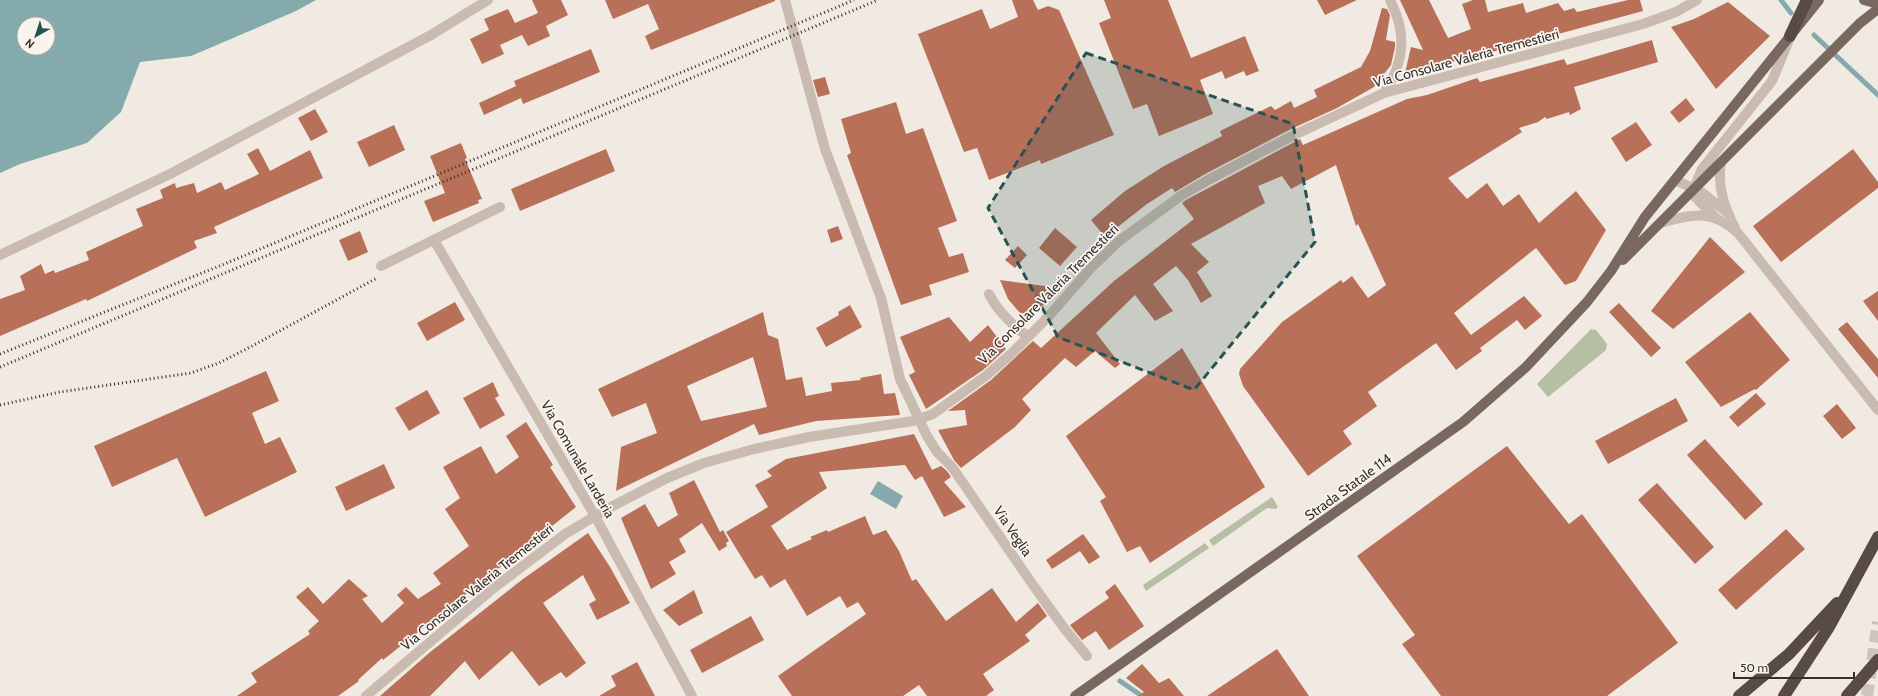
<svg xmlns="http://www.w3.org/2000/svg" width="1878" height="696" font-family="Cabin,sans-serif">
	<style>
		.green { fill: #b6bfa3 }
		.water { fill: #84aaab; fill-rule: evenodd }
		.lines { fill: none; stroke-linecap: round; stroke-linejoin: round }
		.stream { stroke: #84aaab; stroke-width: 5 }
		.building { fill: #b97059; fill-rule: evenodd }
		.highway-tunnel { stroke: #ccc5be; stroke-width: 12; stroke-dasharray: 12 6; stroke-linecap: butt }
		.minor { stroke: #c9bbaf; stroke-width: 10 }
		.major { stroke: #78685f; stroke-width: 10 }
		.highway { stroke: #584a44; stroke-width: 12 }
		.rail { stroke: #38302c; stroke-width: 3; stroke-dasharray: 1 3; stroke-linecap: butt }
		.marked { fill: #265356; fill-opacity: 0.2; stroke: #265356; stroke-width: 3; stroke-dasharray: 8 5; stroke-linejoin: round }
		.labels { text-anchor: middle; stroke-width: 3.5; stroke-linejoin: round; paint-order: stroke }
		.street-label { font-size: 14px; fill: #38302c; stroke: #f9f4ef }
	</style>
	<rect width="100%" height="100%" fill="#f1eae2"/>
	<path class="green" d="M1591,329L1596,330L1607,344L1606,350L1548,397L1537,384Z
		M1272,497L1278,507L1276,509L1267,508L1213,546L1209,540Z
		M1205,543L1209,548L1146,591L1143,585Z"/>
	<path class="water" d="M0,0H316L296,11L191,56L140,62L121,112L87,143L20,164L0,173ZM24,24H48V48H24Z
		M878,481L903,496L896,509L870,494Z"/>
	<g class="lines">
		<path class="stream" d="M1781,0L1791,13
			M1814,35L1878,95
			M1120,681L1142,696"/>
	</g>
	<path class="building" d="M532,0H561L568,15L546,26L550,36L528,46L522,35L500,45L504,54L482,64L470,39L489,30L484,19L508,9L515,23L538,13Z
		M605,0H775V1L651,50L645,36L659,29L648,4L613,19Z
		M1012,0H1033L1038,10L1048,6L1059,10L1114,135L1041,164L1040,160L989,180L977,148L964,152L918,34L982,9L990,29L1018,17Z
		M1104,0H1168L1191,58L1245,36L1259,71L1246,76L1244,71L1225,79L1222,71L1200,80L1213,114L1159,136L1147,104L1133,109L1099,23L1111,18Z
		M1317,0H1357L1325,15Z
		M1400,0H1429L1448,38L1471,29L1462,4L1473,0H1485L1488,12L1523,3L1526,13L1558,3L1564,11L1574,8L1577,12L1628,0H1640L1643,11L1481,55L1405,73L1411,47L1423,50Z
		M1728,2L1770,36L1716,89L1671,27L1694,19Z
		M1382,8L1387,9L1390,15L1386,40L1395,42V47L1391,65L1374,87L1337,108L1289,130L1205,174L1175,192L1172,188L1147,204L1105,237L1091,220L1125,191L1164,166L1222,136L1220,131L1271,106L1275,110L1291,101L1294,108L1317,97L1314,90L1361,67L1370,51Z
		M1652,40L1658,62L1574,87L1581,109L1570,115L1569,112L1547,119L1545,117L1538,122L1519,128L1522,132L1448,178L1467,199L1487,183L1503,206L1519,194L1539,223L1576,191L1606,230L1576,281L1565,285L1536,248L1454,313L1471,335L1524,296L1542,316L1525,330L1517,320L1480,348L1482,351L1456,370L1436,343L1368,392L1377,406L1343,431L1352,444L1308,476L1243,386L1239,374L1240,369L1282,322L1341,280L1343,283L1352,276L1368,298L1386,285L1358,224L1356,226L1336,165L1291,189L1282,176L1258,186L1265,203L1191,244L1209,262L1197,272L1212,296L1201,303L1188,280L1176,266L1153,284L1173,311L1155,321L1135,295L1096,333L1120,364L1115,368L1095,351L1076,367L1065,358L1022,399L1031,410L1015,427L961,468L954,460L938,430L967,425L965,410L948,411L991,380L1033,341L1041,348L1114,281L1194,219L1182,203L1186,200L1300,139L1303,145L1407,99L1427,95L1477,78L1480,82L1564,59L1567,65Z
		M591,49L600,72L523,104L521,98L484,115L479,103L516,86L514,81Z
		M825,77L830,94L818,97L813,80Z
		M1686,98L1695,110L1679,123L1670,112Z
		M896,102L906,134L923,128L957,221L938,228L949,257L963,253L969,272L929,285L932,295L901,305L847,155L851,153L841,119Z
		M315,109L328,132L311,141L298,118Z
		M1636,122L1652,145L1626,162L1611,138Z
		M394,125L405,150L369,167L357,142Z
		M461,143L467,158L465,159L482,199L478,200L479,203L433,222L424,201L445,193L430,156Z
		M258,148L270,171L310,150L323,178L214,227L217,233L194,241L197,248L87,301L86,299L0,336V299L25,290L20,276L41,264L45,274L54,270L55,273L89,260L86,252L143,226L136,209L163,198L160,190L175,183L176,188L194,183L197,193L221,182L225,190L259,174L247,154Z
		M606,149L615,171L520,211L511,189Z
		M1853,149L1878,182V188L1781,262L1753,226Z
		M838,226L843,239L831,243L827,230Z
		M1055,228L1077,247L1060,266L1039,248Z
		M360,231L368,252L348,261L339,240Z
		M1710,237L1745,272L1673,329L1651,311Z
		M1018,246L1027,255L1015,268L1005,260Z
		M1000,280L1045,286L1051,298L1033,314L1020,313L1008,299Z
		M1878,291V321L1863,301Z
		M455,302L465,320L427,341L417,323Z
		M1619,303L1661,348L1651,357L1609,312Z
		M850,305L862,327L826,347L816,328L839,315L838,312Z
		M763,312L768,335L778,339L786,380L802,377L806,396L832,391L831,383L861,380L860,378L881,374L884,394L895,393L900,415L816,421L759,435L754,424L616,491L621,447L657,433L646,403L612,417L598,389ZM753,357L767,407L701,421L687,386Z
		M1750,312L1790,360L1756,390L1755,389L1721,407L1685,362Z
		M949,317L970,342L988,325L1006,349L983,370L926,409L909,375L915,372L900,337Z
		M1847,322L1878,359V378L1838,329Z
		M1182,348L1265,487L1150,563L1140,546L1127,552L1100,501L1106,497L1066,436Z
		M266,371L279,401L252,413L265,444L280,437L297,472L205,517L177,458L112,487L94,446Z
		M493,382L499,396L495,398L505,415L480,429L463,398Z
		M427,390L440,413L409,431L395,408Z
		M1756,393L1766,404L1738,427L1729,417Z
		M1676,398L1688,421L1608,464L1595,441Z
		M1837,404L1856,428L1842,439L1823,416Z
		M526,422L553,465L550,467L576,507L383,660L382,658L358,680L359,681L338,696H237L257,682L251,673L310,634L308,631L319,621L296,597L308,587L323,604L349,579L368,596L362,599L382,623L404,603L397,595L406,587L418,599L441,584L433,573L469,546L445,509L460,498L443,467L481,446L496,474L519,457L506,436Z
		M914,434L932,470L941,466L947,471L951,477L944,482L966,507L944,517L922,476L915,480L905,465L819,472L827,488L771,526L787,550L812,539L810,537L827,530L828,532L865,516L873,535L886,530L899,551L912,581L916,579L946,621L992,588L1016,622L1038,603L1047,616L1025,635L1030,641L983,674L994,690L986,696H927L919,685L903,696H792L778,676L866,614L858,602L847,608L840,596L807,616L785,579L770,588L762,575L755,579L726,532L768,507L755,485L772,476L767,471L786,459Z
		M1705,439L1763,504L1745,520L1687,455Z
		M1507,446L1569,524L1582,514L1678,643L1607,696H1441L1402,644L1415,635L1357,556Z
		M384,464L395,488L346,511L335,487Z
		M694,480L720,532L723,530L729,541L726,543L727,546L719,551L702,523L679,539L686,552L669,562L676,574L651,589L621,518L645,504L658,527L678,515L669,493Z
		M1657,483L1714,547L1695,564L1638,500Z
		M1786,529L1805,549L1736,610L1718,590Z
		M588,533L610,567L630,603L597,620L589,604L596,600L583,575L543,603L586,663L566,678L561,672L539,686L512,651L479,680L465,661L430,696H380L429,653L523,579Z
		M1083,534L1100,557L1089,564L1080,551L1052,569L1046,560Z
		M1115,584L1144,626L1109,650L1096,631L1082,640L1070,625L1109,598L1105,592Z
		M694,590L703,613L679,626L663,610Z
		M751,616L764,640L702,673L690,650Z
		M1277,649L1309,696H1207Z
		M637,662L655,696H599L616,686L611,676Z
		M1142,664L1159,683L1169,678L1184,696H1138L1144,692L1126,678Z"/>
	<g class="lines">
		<path class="highway-tunnel" d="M1867,696L1878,622"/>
		<path class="minor" d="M785,0L825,149L881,298L900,379L927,436L937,452L952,467L1033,585L1064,628L1087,656
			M1384,93C1405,62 1407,33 1390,0
			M1721,162C1717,187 1724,206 1735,228
			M1675,180L1703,193L1726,212
			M1716,218L1696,198L1694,188L1702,169L1772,81L1789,40
			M1661,223C1692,214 1712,209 1738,233L1878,410
			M434,240L595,516L692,696
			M0,255L172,173L431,35L488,0
			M381,266L500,207
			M989,294C998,312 1012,324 1028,337
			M366,696L495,587L565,534L609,508L667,478L704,463L754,449L809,437L913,421L933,414L987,375L1012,353L1048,317L1091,268L1119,241L1182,195L1208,180L1292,136L1384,93L1643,24L1676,12L1697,0"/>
		<path class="major" d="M1864,0L1878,4
			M1623,260L1860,23L1878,9
			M1075,696L1463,422L1526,367L1587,302L1611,271L1645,217L1819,0"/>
		<path class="highway" d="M1790,36L1807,0
			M1739,696L1789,654L1837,603
			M1784,696L1829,627L1878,537
			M1847,696L1878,660"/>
		<path class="rail" d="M0,354L222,265L854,0
			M0,367L878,0
			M0,405L60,392L191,373L219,363L252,346L377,278"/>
	</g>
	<path class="marked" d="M1086,53L1293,124L1315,242L1194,390L1058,337L988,208Z"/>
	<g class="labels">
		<g class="street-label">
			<text transform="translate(1466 58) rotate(-15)" y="5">Via Consolare Valeria Tremestieri</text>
			<text transform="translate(1048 294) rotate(-45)" y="5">Via Consolare Valeria Tremestieri</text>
			<text transform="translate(578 459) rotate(60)" y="5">Via Comunale Larderia</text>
			<text transform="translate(1348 487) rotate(-36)" y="5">Strada Statale 114</text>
			<text transform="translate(1013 531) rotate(56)" y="5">Via Veglia</text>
			<text transform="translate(477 587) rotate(-39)" y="5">Via Consolare Valeria Tremestieri</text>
		</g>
	</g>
	<g transform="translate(36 36) rotate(219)"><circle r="19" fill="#f9f4ef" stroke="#aca6a1"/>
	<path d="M0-3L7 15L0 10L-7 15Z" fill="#265356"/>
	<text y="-6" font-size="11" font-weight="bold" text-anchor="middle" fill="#38302c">N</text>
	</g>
	<path d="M1734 672v6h120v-6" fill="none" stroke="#38302c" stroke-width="2"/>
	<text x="1740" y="672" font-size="12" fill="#38302c" stroke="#f9f4ef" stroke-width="3" paint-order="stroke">50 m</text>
</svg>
